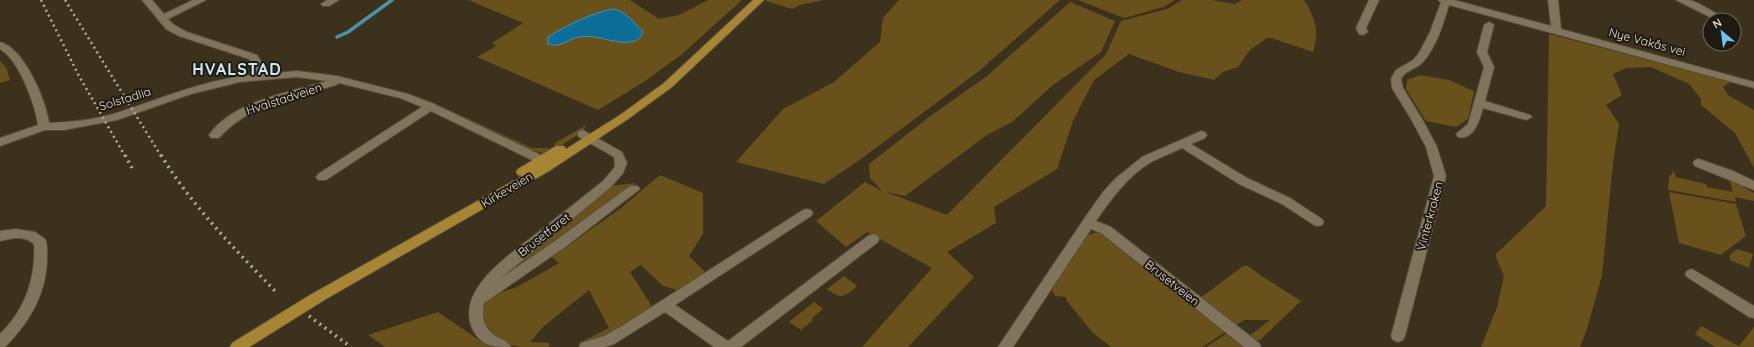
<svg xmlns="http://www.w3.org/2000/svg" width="1754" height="347" font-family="Quicksand,sans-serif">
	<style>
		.green { fill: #69511b }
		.water { fill: #0b6d98; stroke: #4d90aa }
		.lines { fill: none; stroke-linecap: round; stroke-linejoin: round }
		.stream { stroke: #4d90aa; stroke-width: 3.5 }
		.minor-casing { stroke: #564d3a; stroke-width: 2 }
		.major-casing { stroke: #564d3a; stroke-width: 2 }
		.minor { fill: #80745c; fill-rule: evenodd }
		.major { fill: #a68534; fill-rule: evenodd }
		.rail-far1 { stroke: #b3ab9b; stroke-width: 2.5; stroke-dasharray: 2 3.5; stroke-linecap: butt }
		.rail { stroke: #b3ab9b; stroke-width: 3.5; stroke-dasharray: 2 4.5; stroke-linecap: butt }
		.labels { text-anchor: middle; stroke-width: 4; stroke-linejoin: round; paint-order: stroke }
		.street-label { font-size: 12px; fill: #e8e1d4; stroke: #1f1a11 }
		.district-label { font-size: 16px; font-weight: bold; letter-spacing: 1px; fill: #cbe8fa; stroke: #1f1a11 }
	</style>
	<rect width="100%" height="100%" fill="#3c311c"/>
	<path class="green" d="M468,0H630L659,19L679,15L708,0H742L681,55L645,81L598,110L477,57L496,46L492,43L523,23Z
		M767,0H823L800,5L792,9L766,1Z
		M899,0H1060L979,71L861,159L824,184L736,162L783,109L834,82L880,42L883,18Z
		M1078,0H1175L1164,7L1124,18Z
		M1182,0H1211L1235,4L1242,0H1304C1315,17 1320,31 1313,52L1271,38H1267L1250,50L1238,67L1223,72L1214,80L1179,72L1129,54L1094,80L1073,121L1057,169L994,207L996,223L947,252L974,277L908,347H862L932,268L867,232L846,247L816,221L865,182L882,191L870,178L869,164L929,117L987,76L1070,2L1115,21L1101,52L1053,85L1012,122L987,135L905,196L886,192L947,215L1106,54L1121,21L1167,9Z
		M1549,34L1731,82L1723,87L1728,95L1754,110V168L1735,133L1701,105V99L1689,84L1651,67L1626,68L1613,74L1622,95L1606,105L1619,124L1613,163L1602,276L1586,332L1580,347H1481L1497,307L1504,276L1495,255L1546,206Z
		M0,61L6,67L10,80L0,83Z
		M1420,75L1449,80L1474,91L1468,119L1456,127L1426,121L1406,89L1407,80Z
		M419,96L532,148H548L553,151L543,153L532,150Z
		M588,124L579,134L557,148L554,146L555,143Z
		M1674,171L1676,177L1706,184L1707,187L1733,192L1730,182H1735L1754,193V201L1735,197L1736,202L1668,190L1669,177Z
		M660,175L703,193V234L689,256L706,273L681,291L663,286L641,265L630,272L653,308L606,337L583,343H579L619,323L609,328L589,290L544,326L530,342L549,343L550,345L548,347H520L509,345L493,337L481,323L482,301L497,291L499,293L517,287L559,263L552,257L621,208Z
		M634,183L636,184L504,279H495L610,186Z
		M1669,192L1736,204L1746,236L1721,255L1679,243Z
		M1098,232L1104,234L1225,332L1202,347H1111L1093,333L1067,301L1066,297L1055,296L1052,290L1054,284L1086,235Z
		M1737,249L1753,254L1749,268L1730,260V255Z
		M1243,266H1248L1260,275L1301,301L1260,340H1254L1248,337L1270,320H1244L1235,326L1199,299Z
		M844,276L857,286C844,297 843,300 827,289Z
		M814,302L823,309L811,319L813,320L801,330L789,322Z
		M438,312L482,342L494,347H385L368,335Z
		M1701,326L1739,346L1754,327V347H1715L1695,334Z
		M1226,334L1243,347H1206Z"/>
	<path class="water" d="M613,9C626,11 634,23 643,32C637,51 606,38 594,37C588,36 581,36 575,38C566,41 559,48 548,44V37C565,26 594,12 613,9Z"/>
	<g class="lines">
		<path class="stream" d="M337,37L348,32L392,0"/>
		<g class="minor-casing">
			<path id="minor" d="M142,0H152L164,14L193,0H206L168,19L174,25L187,32L257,55L265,68L264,74L297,71L337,76L408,94L434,104L545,157L551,168L549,171H541L536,162L431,111L326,180H318L316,177L318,174L422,107L400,98L339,83L336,85C295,97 249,104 219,138H211L209,135C232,101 290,92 327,81L297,77L240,82L191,94L117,120L64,130H45L0,146V138L38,125C35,104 19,60 0,49V42C24,48 46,100 49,123C70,122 93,120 113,114C159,100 204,79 253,75L255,68L249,59L179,36L166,29Z
				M327,0H339L329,6H323L321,4Z
				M1369,0H1379L1366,28L1368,32L1363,35L1359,34L1356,28Z
				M1438,0H1454L1551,26L1548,0H1558L1561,29L1754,82V88L1449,5C1443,24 1437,46 1423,62C1417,69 1405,70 1401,79L1403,88L1422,119L1437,147L1446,176L1405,336L1403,340L1398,342L1393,340L1391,336L1434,176L1426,147L1411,119L1392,88L1391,79L1396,70L1413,60L1419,53L1430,32L1441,2Z
				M1676,0H1690L1700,4L1728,20H1716Z
				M1489,22L1494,25L1487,52L1494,67L1485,101L1530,115L1532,117L1526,120L1483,108C1480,119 1474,141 1458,137L1456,134L1468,124L1484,67L1477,52L1484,25Z
				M583,130L622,152L627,163L623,173L611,187L501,278L555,241L630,186H638L640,189L565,247L484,303C481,318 484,330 499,338C504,340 508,342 511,347C494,347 482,347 473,330C453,289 514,252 541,230C561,214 582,198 603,181L615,167L614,157L579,137L577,134L579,131Z
				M1201,131L1205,132L1207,135L1205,138L1191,144L1247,178L1290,198L1322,219L1324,222L1322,225L1318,226L1314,225L1282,204L1239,184L1182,148C1172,153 1161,157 1151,162C1128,176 1111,199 1096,221L1111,227L1259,343L1261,347H1244L1101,233L1091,229L1013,347H998L1084,219L1103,192L1116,178L1142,157Z
				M1699,159L1733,171L1754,181V190L1695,166L1693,163L1695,160Z
				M807,209L811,210L813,213L811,216L675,305L728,341L868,236L873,234L878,236L879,239L878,242L741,347H714L665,312L614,344L605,347H579L581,343L604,336L622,326L803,210Z
				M16,229L35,232L45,239C48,245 47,253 47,260C46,295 29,323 5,347H0V334C25,310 36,278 34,244C23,235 13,238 0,241V231Z
				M1692,269L1754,306V318L1749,317L1687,277L1685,274L1687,271Z"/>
		</g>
		<g class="major-casing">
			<path id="major" d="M753,0H764L672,87L628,119L549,171L326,299L249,347H230L232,343L310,295L522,176L518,175L516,172L518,169L556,146H564L566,149L620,115L664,83Z"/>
		</g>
		<use href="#minor" class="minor"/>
		<use href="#major" class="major"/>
		<path class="rail-far1" d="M41,0L79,76L125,156
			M65,0L161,156"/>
		<path class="rail" d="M125,155L132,168
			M161,155C192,206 234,248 275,291
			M309,316L351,347"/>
	</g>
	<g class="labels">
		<g class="street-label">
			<text transform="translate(1647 42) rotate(15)" y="4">Nye Vakås vei</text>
			<text transform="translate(125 99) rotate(-17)" y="4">Solstadlia</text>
			<text transform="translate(284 99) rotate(-18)" y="4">Hvalstadveien</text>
			<text transform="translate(507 190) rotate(-31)" y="4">Kirkeveien</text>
			<text transform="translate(1430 216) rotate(-75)" y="4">Vinterkroken</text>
			<text transform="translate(544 235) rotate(-38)" y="4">Brusetfaret</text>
			<text transform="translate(1172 283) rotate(38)" y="4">Brusetveien</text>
		</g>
		<g class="district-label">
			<text x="237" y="75">HVALSTAD</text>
		</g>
	</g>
	<g transform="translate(1722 32) rotate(331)"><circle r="19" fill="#1f1a11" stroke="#6f6a5f"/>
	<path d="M0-3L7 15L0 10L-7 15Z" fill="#6dc2f3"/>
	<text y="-6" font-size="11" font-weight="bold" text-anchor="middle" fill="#e8e1d4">N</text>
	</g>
</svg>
